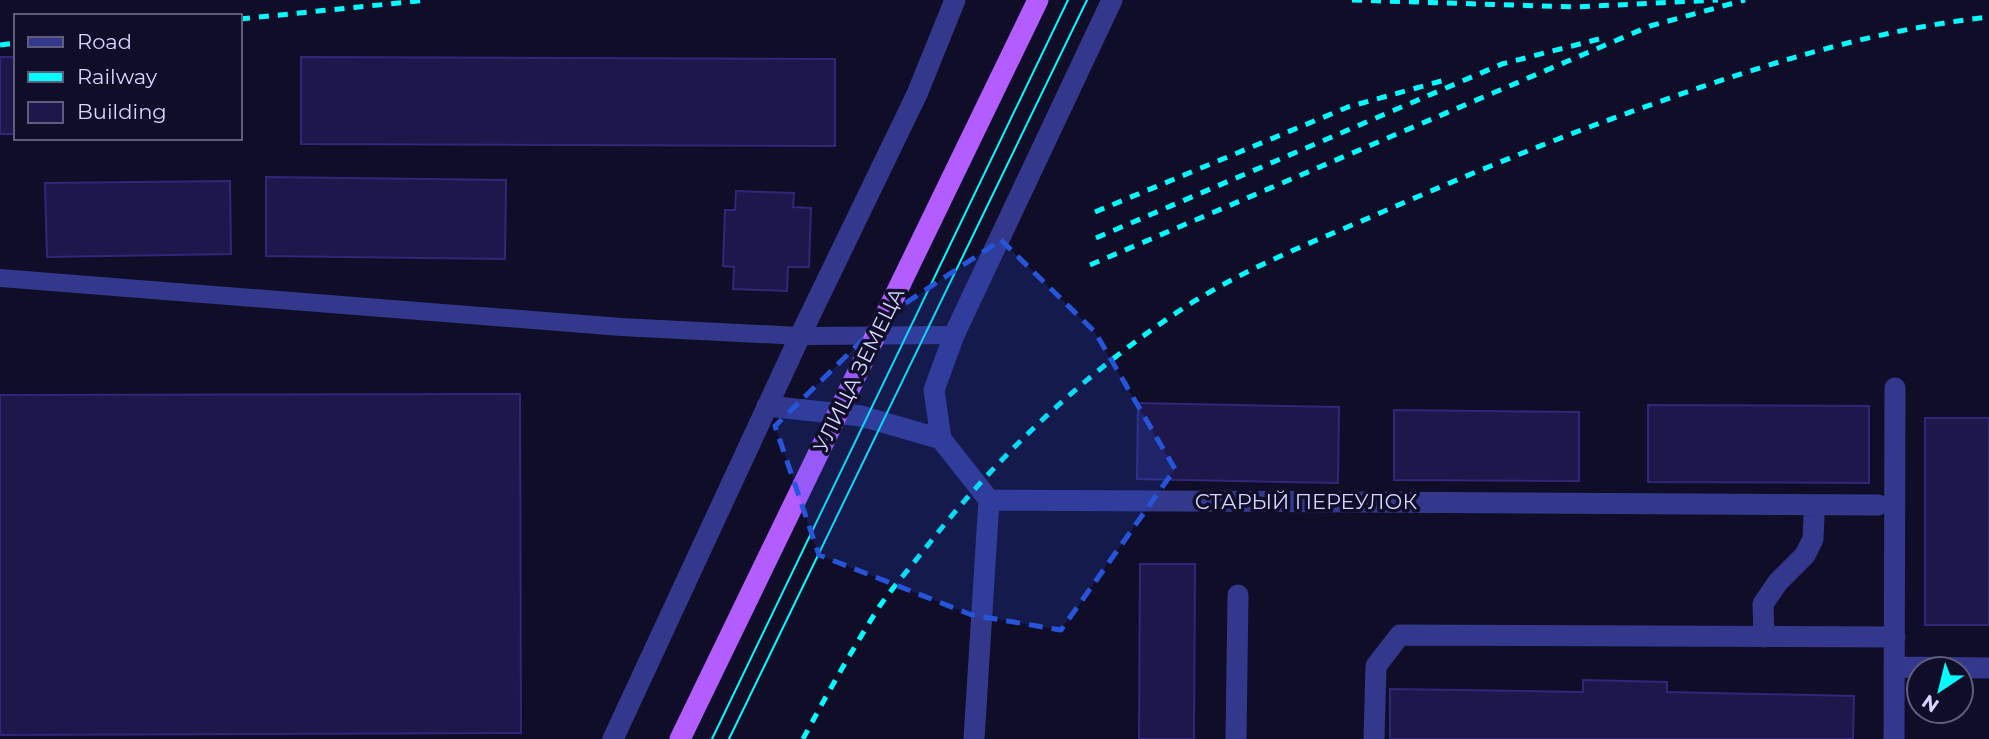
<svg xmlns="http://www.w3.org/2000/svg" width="1989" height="739" font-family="Montserrat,sans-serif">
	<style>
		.building { fill: #1d174b; stroke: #30277a; stroke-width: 2 }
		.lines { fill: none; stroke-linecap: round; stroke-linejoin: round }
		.lane { stroke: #33388c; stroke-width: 18 }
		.street { stroke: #33388c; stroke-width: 21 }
		.tram { stroke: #01fdff; stroke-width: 2 }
		.rail { stroke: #01fdff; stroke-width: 5; stroke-dasharray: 10 9; stroke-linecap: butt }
		.primary-bridge { stroke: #b35cff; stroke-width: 21 }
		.marked { fill: #2655da; fill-opacity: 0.2; stroke: #2655da; stroke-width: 5; stroke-dasharray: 14 9; stroke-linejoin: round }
		.labels { text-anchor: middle; stroke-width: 7; stroke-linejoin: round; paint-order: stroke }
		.street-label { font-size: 21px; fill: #d5d5ff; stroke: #0f0d28 }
	</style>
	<rect width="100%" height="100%" fill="#0f0d28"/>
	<path class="building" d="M0,57H16V134H0Z
		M301,57L835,59V146L301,144Z
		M240,58H242V135H240Z
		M266,177L506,180L505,259L266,256Z
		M230,181L231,254L47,257L45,183Z
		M736,191L794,193L793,207L811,208L809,267H788L787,291L733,289L734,267L723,266L725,210H735Z
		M520,394L521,733L0,735V395Z
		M1138,403L1339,407L1338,483L1137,479Z
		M1648,405L1869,406V483L1648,482Z
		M1394,410L1579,412V481L1394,480Z
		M1925,418H1989V625H1925Z
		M1140,564H1195L1194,739H1139Z
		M1583,680L1667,682V692L1854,696L1853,739H1390V689L1583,692Z"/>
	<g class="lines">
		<path class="lane" d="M0,278L621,327L800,336L954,335"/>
		<path class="street" d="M767,406L861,416L941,439L989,500L1878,505
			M941,439L934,390L954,335L1112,0
			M1764,637L1763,604L1778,582L1805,555L1813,539L1814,516
			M1895,667L1989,668
			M613,739L800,336L917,94L955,0
			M974,739L989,500
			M1236,739L1238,595
			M1374,739L1376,666L1400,635L1895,637
			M1894,739L1895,388"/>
		<path class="tram" d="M712,739L1068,0
			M729,739L1087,0"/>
		<path class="rail" d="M1352,0L1575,7L1718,0
			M240,19L428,0
			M0,45L16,43
			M1095,212L1348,107L1445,80
			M1096,238L1502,64L1599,39
			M1090,265L1650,26L1745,0
			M803,739C827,694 852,650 879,607C893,587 909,569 924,550C995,459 1079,378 1176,313C1234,274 1300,247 1364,220C1439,187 1515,155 1592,126C1721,79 1852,32 1989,17"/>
		<path class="primary-bridge" d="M680,739L1038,0"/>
	</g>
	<path class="marked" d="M1001,240L1095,332L1175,469L1061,630L972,615L819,555L775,426L889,314Z"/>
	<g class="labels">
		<g class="street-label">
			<text transform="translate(859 370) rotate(-64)" y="7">УЛИЦА ЗЕМЕЦА</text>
			<text x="1306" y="509">СТАРЫЙ ПЕРЕУЛОК</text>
		</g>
	</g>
	<rect x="14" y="14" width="228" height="126" fill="#0f0d28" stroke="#5e5d7e" stroke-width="2"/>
	<rect x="28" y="37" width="35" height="10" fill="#33388c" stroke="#5e5d7e" stroke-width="2"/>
	<text x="77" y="49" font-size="21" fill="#d5d5ff">Road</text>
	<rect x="28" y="72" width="35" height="10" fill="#01fdff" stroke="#5e5d7e" stroke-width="2"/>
	<text x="77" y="84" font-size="21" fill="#d5d5ff">Railway</text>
	<rect x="28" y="102" width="35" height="21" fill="#1d174b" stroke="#5e5d7e" stroke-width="2"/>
	<text x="77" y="119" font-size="21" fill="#d5d5ff">Building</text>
	<g transform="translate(1940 690) rotate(215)"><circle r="33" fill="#0f0d28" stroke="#5e5d7e" stroke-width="2"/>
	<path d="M0-5L12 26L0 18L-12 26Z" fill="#01fdff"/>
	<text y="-10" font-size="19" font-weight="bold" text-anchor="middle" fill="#d5d5ff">N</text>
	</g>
</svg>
